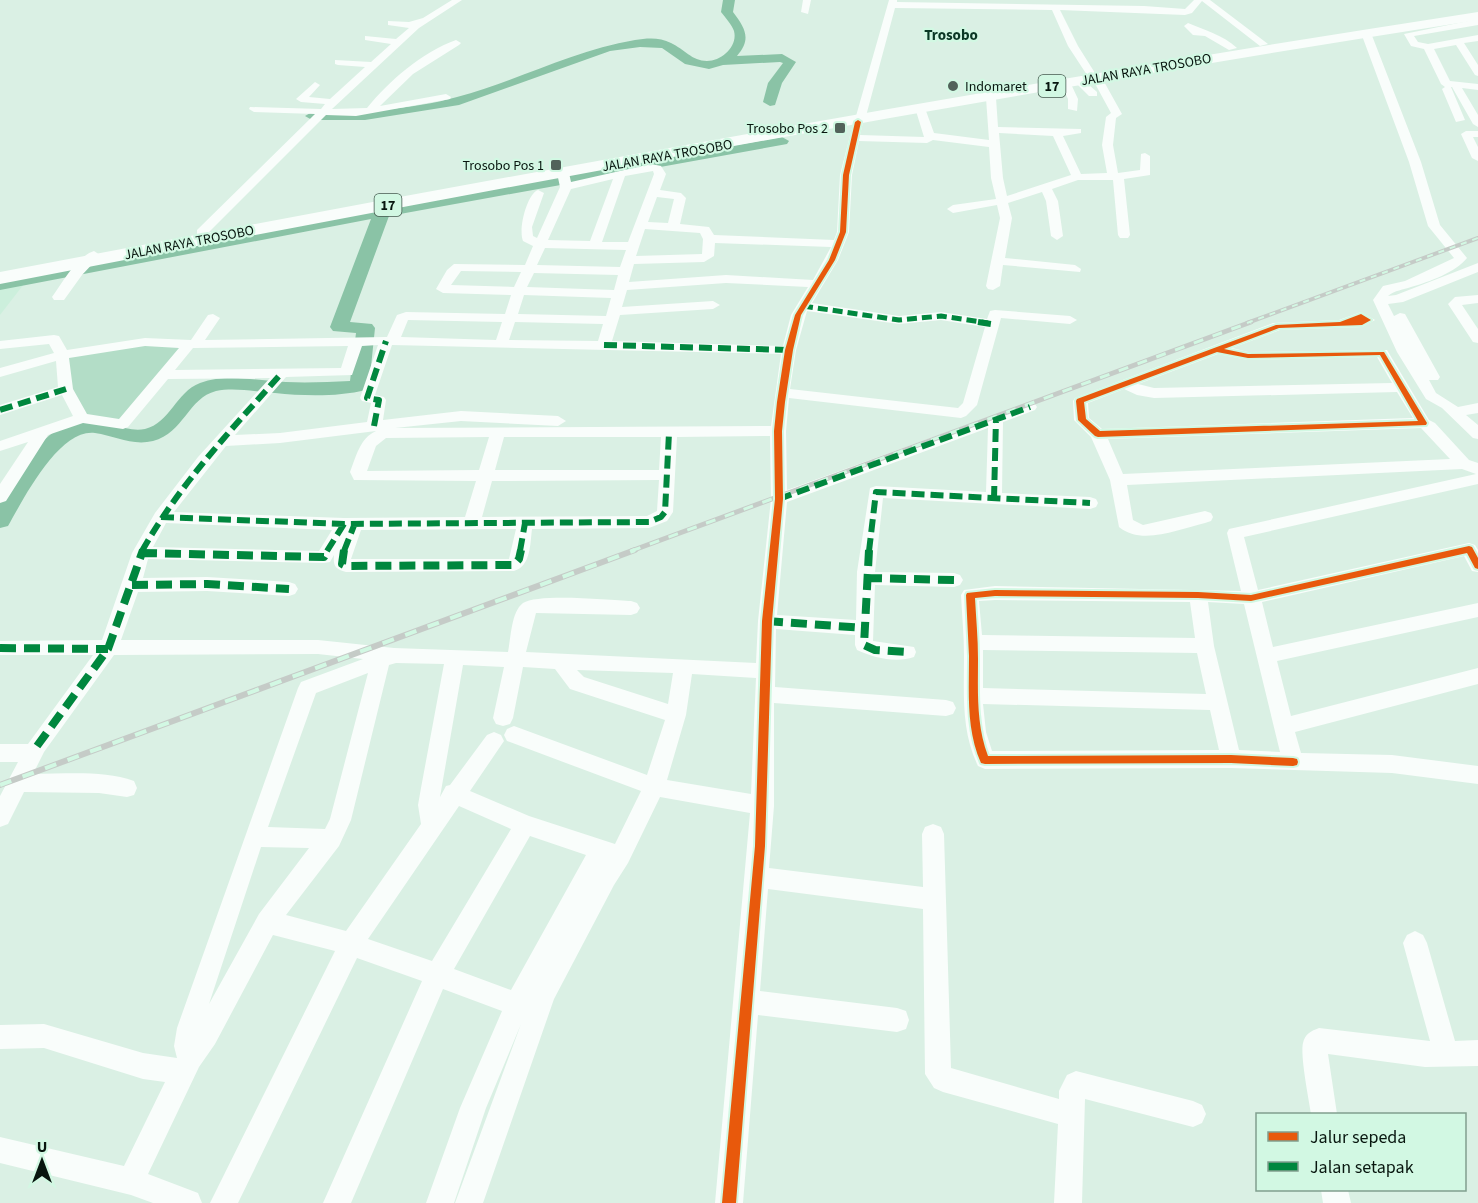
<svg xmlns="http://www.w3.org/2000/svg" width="1478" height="1203" font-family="'Source Sans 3',sans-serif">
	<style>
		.built { fill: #ccefdc }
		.green { fill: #b3ddc7 }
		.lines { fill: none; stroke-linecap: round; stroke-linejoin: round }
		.river { fill: #8ac3a6; fill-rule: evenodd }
		.minor { fill: #f9fdfb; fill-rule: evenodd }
		.highway { fill: #f9fdfb; fill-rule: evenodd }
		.rail-far2-casing { stroke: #c5cbc7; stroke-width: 4 }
		.rail-far1-casing { stroke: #c5cbc7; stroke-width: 5 }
		.rail-casing { stroke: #c5cbc7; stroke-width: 6 }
		.rail-far2 { stroke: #d2f8e3; stroke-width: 2; stroke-dasharray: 6; stroke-linecap: butt }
		.rail-far1 { stroke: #d2f8e3; stroke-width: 3; stroke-dasharray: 10; stroke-linecap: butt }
		.rail { stroke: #d2f8e3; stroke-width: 4; stroke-dasharray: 12; stroke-linecap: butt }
		.quiet-far2 { stroke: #00873e; stroke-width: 5; stroke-dasharray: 10 5; stroke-linecap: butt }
		.quiet-far1 { stroke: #00873e; stroke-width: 6; stroke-dasharray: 13 6; stroke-linecap: butt }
		.quiet { stroke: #00873e; stroke-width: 8; stroke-dasharray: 16 8; stroke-linecap: butt }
		.cycleway-casing { stroke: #d2f8e3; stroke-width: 4 }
		.cycleway { fill: #e8590c; fill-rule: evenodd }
		.poi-dot { fill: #52625a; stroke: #d2f8e3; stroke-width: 2 }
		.labels { text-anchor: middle; stroke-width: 4.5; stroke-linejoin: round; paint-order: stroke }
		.far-street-label { font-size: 14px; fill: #08160f; stroke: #d2f8e3 }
		.far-poi-label { font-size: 14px; fill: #08160f; stroke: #d2f8e3; text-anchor: end }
		.shield { fill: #d2f8e3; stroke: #455a4f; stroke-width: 1.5 }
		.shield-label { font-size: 14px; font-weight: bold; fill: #08160f }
		.far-quarter-label { font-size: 15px; font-weight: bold; fill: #0a3825; stroke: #d2f8e3 }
	</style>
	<rect width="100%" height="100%" fill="#daf0e4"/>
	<path class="built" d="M24,284L0,315V289Z"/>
	<path class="green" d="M144,343L187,345L120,424L83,417L71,387L64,356Z"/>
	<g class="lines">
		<path class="river" d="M723,0H735L733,12C745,28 752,39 737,56L782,54L796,62L782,83L775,105L770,106L763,102L768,83L783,63L780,62L723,65L709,69L685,64L662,48L640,47L610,51L459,105L365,120H312L305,116L312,112C359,112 411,110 457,97C518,81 573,50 635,40C647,38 660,37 671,43C684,49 692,61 707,61C722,61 738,46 734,31C732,25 725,17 721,12Z
			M782,137L789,141L787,144L389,216L350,322L372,324L375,328L369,386L366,390C338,397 303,396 275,393C256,392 235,387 216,391C188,398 184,433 153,441C132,446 115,436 95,433C59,428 23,500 8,526L0,528C0,520 0,508 0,501C2,494 9,487 12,481C30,454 55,418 92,419C109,420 127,433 145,429C170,423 176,392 200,383C228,373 257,381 286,382C307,383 329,382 350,381L356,333L333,331L330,327L371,219L0,290V280L382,207Z"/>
		<path class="minor" d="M452,0H462L419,28L332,109L367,108C389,81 422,52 456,40L461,43L459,45L413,74L380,106L446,94L451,97L450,99L356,116L326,115L205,236H197V230L315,114L254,112L249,109L250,107L321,109L325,104L301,102L296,99L315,82L320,85L309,97L330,99L365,67L338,65L335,64V60L371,62L391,44L365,40V36L396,39L409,28L388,25V21L409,22L423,18Z
			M803,0H811L808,14L801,12Z
			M889,0H897V2L1144,6L1185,9L1194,0H1210L1268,44L1260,46L1202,1L1192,13L1185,15L1060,10L1078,46L1095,73L1090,76L1087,75L1068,46L1052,10L895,8L866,116L857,118L856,116Z
			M1478,19V25L1414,36L1418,42L1428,44L1478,35V41L1464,43L1478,65V76L1475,75L1456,45L1434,49L1450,81L1478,84V90L1462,88L1478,115V127L1473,124L1452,87H1451L1465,120L1456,122L1442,89L1445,87L1441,84L1424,49L1411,46L1404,34Z
			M1188,23C1204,30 1223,35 1237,48L1229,50L1205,36L1193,35L1184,26Z
			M1366,30L1371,33L1421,162L1440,225L1467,258C1456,272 1429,282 1411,287C1403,290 1395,290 1388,296L1396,295L1478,263V272L1403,302L1388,304L1394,316L1400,313L1405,314L1440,377L1438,380H1429L1436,393L1458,407L1478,403V413L1466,415L1478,425V439L1473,438L1442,408L1426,399L1397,352L1373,300L1383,286L1405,281L1454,258L1428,226L1409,162L1361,33Z
			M1097,75L1102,78L1122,114L1116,118L1113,145L1118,173L1140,170L1141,154L1145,153L1150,156V175L1124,179L1130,235L1128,238H1120L1118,235L1113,180H1078L1052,189L1058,201L1063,236L1057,240L1051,236L1046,201L1042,192L1008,203L1012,218L1005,258L1075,265L1081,269L1080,272L1003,265L1000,286L993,290L988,289L986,286L1000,218L997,205L953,213L947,209L953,205L996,199L991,178L989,147L933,140L927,143L859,141L852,175L849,232L838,260L812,303L899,316L941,312L987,319L990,311L995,310L1070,316L1077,320L1070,324L1001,318L977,405L966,416L961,418L789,398L786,431L787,490L1030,402L1035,404L1037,407L1035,410L1003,422L1002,493L1090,497L1096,499L1098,503L1096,507L1090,509L883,498L875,572L954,573L960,575L963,580L960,585L954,587L875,585L873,641L914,647L916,652L914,657C896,663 874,658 857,650L855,645V635L776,629L775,687L946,700L953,702L956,708L953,714L946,716L774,703V806L769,868L923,887L922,834L925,827L933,824L941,827L944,834L951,1068L1059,1099V1091L1067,1075L1076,1071L1193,1101L1202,1105L1206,1114L1202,1123L1193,1127L1085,1099L1082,1203H1054L1058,1124L943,1092L934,1088L925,1074L923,909L768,889L760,991L897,1008L906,1011L909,1020L906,1029L897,1032L758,1015L743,1203H715L750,813L660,797L628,863L614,885L554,999L483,1203H455L521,1024L486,1108L454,1203H426L460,1108L502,1011L443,989L351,1203H323L422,981L357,958L238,1203H210L335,951L273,935L215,1044L199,1067L148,1174L198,1193L202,1203H153L131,1195L0,1163V1137L124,1166L165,1082L143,1079L44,1048L0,1049V1025L44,1024L143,1053L177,1058L174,1046L177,1028L298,688L301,682L363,659L318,654L114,655L44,752L33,774C66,774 103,770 134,781L137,788L134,795L127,797L99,793L24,792L8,824L0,827V796L18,762H0V744H28L93,655H0V641L102,640L132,553L155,513L198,457L270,378L168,379L128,427L123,429L83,423L48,435L6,501L0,503V484L28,442L0,451V441L73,416L62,395L0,415V405L58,387L56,361L0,377V368L54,353L49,344L0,349V341L54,335L59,336L67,350L145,338L191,340L208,315L213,314L220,318L205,340L387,337L397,315L406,312L505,314L511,295L443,293L436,289L447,270L454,264L525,265L533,246L523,241C518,229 527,194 538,190L544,193L532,227L533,236L537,238L560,187L557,173L563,170L569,173L571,182L651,164L661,166L666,174L660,190L681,193L686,198L680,224L709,227L714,235L834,240L837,232L840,175L854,120L863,122L860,135L924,137L916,111L921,108L926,111L934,133L989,140L986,98L991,95L996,98L998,127L1081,129V133L1063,136L1081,174L1107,173L1102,145L1106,117L1111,113L1092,78ZM999,133L1053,136L1071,175L1007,196L1003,178ZM653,171L654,174L628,242H602L625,176ZM613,179L590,241L548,240L571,189ZM657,197L674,199L668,223L648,222ZM645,229L700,233L703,239L702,254L636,256ZM715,243L831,247L813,280L726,275L629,282L634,264L704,262L714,256ZM545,248L626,250L620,267L537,265ZM461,271L521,272L514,287L451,285ZM534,273L618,275L614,290L527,287ZM726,283L808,287L791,315L783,346L612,341L620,315L713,309L720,305L713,301L622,307L627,290ZM524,295L611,298L606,316L518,314ZM807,311L899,324L941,320L985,327L963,403L958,408L790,389L796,350ZM408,320L502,322L496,340L401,337ZM515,322L603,324L598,341L509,340ZM378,345L360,398L362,401L371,403L367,422L280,433L235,435L286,377L352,375L362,346ZM392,345L781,354L771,426L395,428L461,421L558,426L566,421L558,416L461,411L383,420L386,400L384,397L375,395ZM145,346L179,348L119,419L87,414L73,389L69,358ZM348,346L341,368L175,370L193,348ZM988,428L986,492L876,486L870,488L857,572L856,620L777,615L787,502ZM376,431C360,438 356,457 350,472L354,480L476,481L465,517L344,518L174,512L226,446L280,443ZM770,436L771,499L758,621L756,663L526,652L536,613L631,615L637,613L640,608L637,603L631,601C610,600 538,593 523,603C511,612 511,638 508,652L394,648L318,640H121L138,592L207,591L289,596L295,594L298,589L295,584L289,582L207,577L143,578L148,559L324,563L330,562L334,555C333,566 335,569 346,572L514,571C531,566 530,544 532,529L649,528L667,521L673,512L677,437ZM489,437L479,470L367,471L376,446L386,438ZM504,437H661L659,470H495ZM659,480L657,511L647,516L482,517L492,481ZM166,523L332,530L319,551L153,547ZM516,529L509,559H351L361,530ZM396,663L444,664L421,788L418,805L421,824L346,931L286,915L339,846L351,820L389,665ZM463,665L504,667L493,718L496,724L503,726L510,724L513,718L523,667L555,669L570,689L665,720L647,775L514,726L507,729L504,735L507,741L641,791L615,844L529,816L470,791L504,741L501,735L494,732L487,735L450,785L446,786L440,797ZM577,670L673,673L668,704L584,677ZM368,673L330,819L325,829L268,827L316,693ZM692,674L756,678L751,794L667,780L686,715ZM459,806L511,829L432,961L368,939ZM530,836L586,855L511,990L454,969ZM261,847L309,848L259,914L209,1004Z
			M1076,79H1082L1097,92V96H1089L1076,83Z
			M1063,82L1071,84L1078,99L1077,111L1068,109V99L1061,84Z
			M1466,131H1478V137H1473L1478,147V161L1472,158L1461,134Z
			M94,251L100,255L98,258L82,275L64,300H54L52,297C63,282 76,257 94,251Z
			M1478,295V303L1462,305L1478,329V343L1473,342L1448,304L1455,297Z
			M1361,312L1375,320L1362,327L1280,330L1232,348L1248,352L1387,350L1429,420L1435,423L1469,460L1478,463V484L1244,537L1258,590L1469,543L1475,545L1478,550V572L1472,571L1464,556L1262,602L1273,647L1478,603V617L1277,661L1291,716L1478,668V684L1295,732L1301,753L1392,755L1478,766V784L1392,773L1231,768L985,769L978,766C961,731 964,694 964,656C964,636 962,615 961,595L964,590L995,586L1241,591L1227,533L1229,529L1476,474L1462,469L1127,485L1133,520L1143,525L1205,511L1211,513L1213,517L1211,521L1205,523C1179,529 1142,546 1119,527L1110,480L1091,437L1074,420L1073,401L1075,398L1273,323L1339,320ZM1218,354L1248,360L1377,357L1392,383L1154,388L1138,384ZM1124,389L1137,395L1154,398L1397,392L1413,418L1102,429L1089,418L1088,403ZM1421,428L1450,459L1123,474L1108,439ZM995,600L1190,602L1195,638L982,635L979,601ZM1208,602L1244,604L1280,752L1239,750L1214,646ZM983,650L1197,653L1206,694L983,688ZM983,704L1210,710L1219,750L992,751L986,732Z
			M1415,931L1423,935L1427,943L1455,1041L1478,1040V1066L1425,1067L1328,1054L1337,1114H1311C1309,1100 1300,1056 1303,1043C1305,1034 1311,1031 1319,1028L1430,1041L1403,943L1407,935Z
			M1321,1190H1348L1351,1203H1323Z"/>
		<path class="highway" d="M1478,12V20C984,97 491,189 0,284V272C491,179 984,88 1478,12Z"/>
		<g class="rail-far2-casing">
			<path id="rail-far2" d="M1247,323L1478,238"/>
		</g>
		<g class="rail-far1-casing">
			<path id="rail-far1" d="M631,551L1251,322"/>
		</g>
		<g class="rail-casing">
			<path id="rail" d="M0,785L635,550"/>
		</g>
		<use href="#rail-far2" class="rail-far2"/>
		<use href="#rail-far1" class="rail-far1"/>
		<use href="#rail" class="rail"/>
		<path class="quiet-far2" d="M803,306L899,320L941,316L988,323"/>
		<path class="quiet-far1" d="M978,322L991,324
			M604,345L789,350
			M0,410L66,389
			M374,426L379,400L367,398L386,341
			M779,499L1030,407
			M994,499L996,418
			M161,517L344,524L649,522L661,517L665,512L669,433
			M142,551C179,485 230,431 280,375
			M327,551L344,524
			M344,551L355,523
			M520,551L525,523
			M869,551L876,492L1090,503"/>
		<path class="quiet" d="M344,550L342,564L346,566L514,565L519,559L521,550
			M869,550L864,645L875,650L907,652
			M141,553L324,557L328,550
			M866,578L954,580
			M132,585L207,584L289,589
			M767,621L864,628
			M0,648L108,649
			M37,746L108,649L143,550"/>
		<g class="cycleway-casing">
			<path id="cycleway" d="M858,120L861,122L849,175L846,232L835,260L801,315L793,350L785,402L782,431L783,499L772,621L765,846L736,1203H722L755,846L762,621L775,499L774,431L777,402L785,350L795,315L829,260L840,232L843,175L855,122Z
				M1361,314L1371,320L1362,325L1279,328L1224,349L1248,354L1384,352L1427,423L1426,425L1098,437L1095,436L1078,420L1076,401L1077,399L1276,325L1340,322ZM1217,352L1248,358L1380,355L1418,421L1100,431L1086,419L1084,402Z
				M1469,546L1472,547L1478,558V569L1475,568L1467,553L1251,601L1198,598L995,596L975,598C976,618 978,638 978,659C978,692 976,724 988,756L1231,755L1293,758L1297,759L1298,762L1297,765L1293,766L1231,763L985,764L981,763C966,729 969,693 969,656C968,636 967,615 966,595L967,593L995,590L1198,592L1251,595Z"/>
		</g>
		<use href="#cycleway" class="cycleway"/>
	</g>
	<g class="poi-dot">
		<circle cx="953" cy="86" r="6"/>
		<rect x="834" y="122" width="12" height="12" rx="3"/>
		<rect x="550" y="159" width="12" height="12" rx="3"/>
	</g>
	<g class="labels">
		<g class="far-street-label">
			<text transform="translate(1146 69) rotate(-10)" y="5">JALAN RAYA TROSOBO</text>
			<text transform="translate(667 155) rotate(-10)" y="5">JALAN RAYA TROSOBO</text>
			<text transform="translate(189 242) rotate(-11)" y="5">JALAN RAYA TROSOBO</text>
		</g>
		<g class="far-poi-label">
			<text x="965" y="91" text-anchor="start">Indomaret</text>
			<text x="828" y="133">Trosobo Pos 2</text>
			<text x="544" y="170">Trosobo Pos 1</text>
		</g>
		<g class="shield">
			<rect x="1038.5" y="75" width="27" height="22" rx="4.5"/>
			<rect x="374.5" y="194" width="27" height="22" rx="4.5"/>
		</g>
		<g class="shield-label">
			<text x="1052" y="91">17</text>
			<text x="388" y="210">17</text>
		</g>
		<g class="far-quarter-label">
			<text x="951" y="40">Trosobo</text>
		</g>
	</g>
	<rect x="1256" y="1113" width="210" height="78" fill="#d2f8e3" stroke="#819e8e" stroke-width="1.5"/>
	<rect x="1268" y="1132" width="30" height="9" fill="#e8590c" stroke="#819e8e" stroke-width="1.5"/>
	<text x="1310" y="1143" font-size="18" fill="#08160f">Jalur sepeda</text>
	<rect x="1268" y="1162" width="30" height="9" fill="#00873e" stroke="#819e8e" stroke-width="1.5"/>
	<text x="1310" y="1173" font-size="18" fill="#08160f">Jalan setapak</text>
	<g transform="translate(42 1161)" stroke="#d2f8e3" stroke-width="4.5" paint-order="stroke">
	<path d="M0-4.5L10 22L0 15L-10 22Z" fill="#08160f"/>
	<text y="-9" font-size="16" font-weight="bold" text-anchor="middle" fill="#08160f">U</text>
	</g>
</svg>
